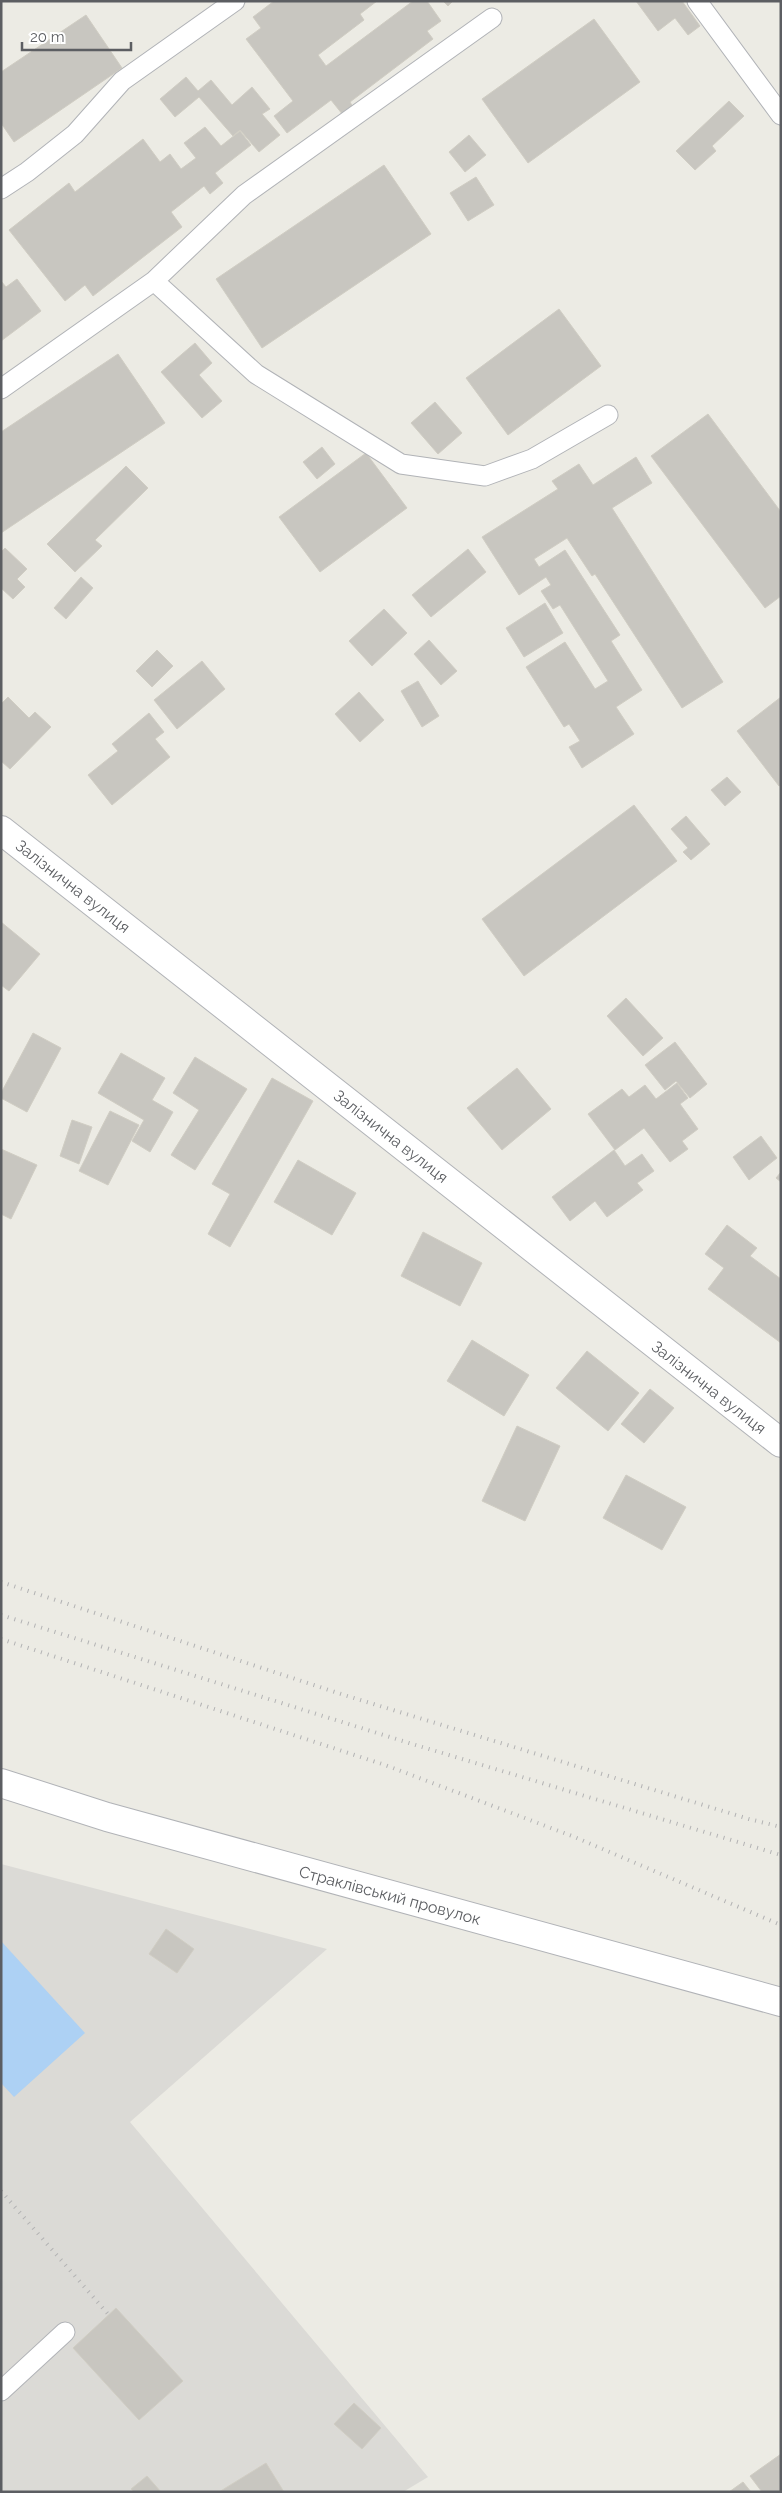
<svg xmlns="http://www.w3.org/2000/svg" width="782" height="2493" font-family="Raleway,sans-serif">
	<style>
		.industrial { fill: #dbdad6 }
		.water { fill: #add1f4 }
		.building { fill: #c8c6c0; stroke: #d0cdc3 }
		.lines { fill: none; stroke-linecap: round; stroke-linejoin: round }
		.lane-casing { stroke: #b1b3b7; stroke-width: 21 }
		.street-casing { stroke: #b1b3b7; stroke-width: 30 }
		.lane { stroke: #fff; stroke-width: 19 }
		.street { stroke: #fff; stroke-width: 28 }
		.rail { stroke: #b2b2b3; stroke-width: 4; stroke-dasharray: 1 6; stroke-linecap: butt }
		.labels { text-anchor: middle; stroke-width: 4; stroke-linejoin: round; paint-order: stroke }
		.street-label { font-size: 16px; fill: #5c5e62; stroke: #fff }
	</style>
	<rect width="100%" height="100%" fill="#ecebe4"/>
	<path class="industrial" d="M1,1864L327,1949L130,2122L428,2477L403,2492H1Z"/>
	<path class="water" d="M1,1941L85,2033L14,2097L1,2083Z"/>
	<path class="building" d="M274,1H377L360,14L364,20L318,55L326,66L413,1H427L441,21L427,31L433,39L350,102L353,107L343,115L331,100L287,133L274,116L293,101L246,39L261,28L253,17Z
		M443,1H453L448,6Z
		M636,1H682L700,26L688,35L675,18L658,31Z
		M86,15L122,68L14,142L1,123V72Z
		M594,19L640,82L528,163L482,99Z
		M186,77L198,91L211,80L232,105L252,87L270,109L262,114L280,135L259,152L240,130L233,136L199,97L175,117L160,99Z
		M729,101L744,116L712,146L716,151L695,170L676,151Z
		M205,127L221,146L240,131L251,145L215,173L223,183L210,194L204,186L171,212L182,227L93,296L85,285L65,301L9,230L69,183L75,192L143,139L160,162L170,154L181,169L196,158L184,143Z
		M469,135L486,155L465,172L449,152Z
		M384,165L431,234L262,348L216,279Z
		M476,177L494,205L468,221L450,193Z
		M17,279L41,311L1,341V281L6,287Z
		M559,309L601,366L508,435L466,378Z
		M195,343L212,363L199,375L222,401L202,418L161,372Z
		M118,354L165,423L1,533V432Z
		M435,402L462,433L438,454L411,423Z
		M708,414L781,512V596L765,608L651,456Z
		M322,447L335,464L317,479L303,462Z
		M366,453L407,508L320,572L279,517Z
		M636,457L652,483L612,508L723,682L682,708L595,574L592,576L567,538L534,559L539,567L565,550L620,635L611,641L642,690L616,707L634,734L582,768L569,747L580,741L569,724L564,727L526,667L565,642L595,689L608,681L560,605L553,609L541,591L551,585L546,577L519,595L482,537L558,489L552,481L579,464L593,485Z
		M126,466L148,488L95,540L102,546L75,572L47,544Z
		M5,548L27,569L17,579L25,587L13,599L1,588V552Z
		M468,549L486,572L431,617L412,595Z
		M81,577L93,588L66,619L54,608Z
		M545,603L563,633L524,657L506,628Z
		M384,609L407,633L372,666L349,641Z
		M429,640L457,671L441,685L414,654Z
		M157,650L173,666L152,687L136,671Z
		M202,661L225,689L177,729L154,700Z
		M418,681L439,716L422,727L401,691Z
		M359,692L384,720L360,742L335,714Z
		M8,697L29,718L35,712L51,727L10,769L1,761V704Z
		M781,697V785L779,786L737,731Z
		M149,713L164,732L155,739L170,757L112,805L88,775L118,751L112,744Z
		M727,777L741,792L725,806L711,790Z
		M634,805L677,861L524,976L482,919Z
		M686,816L710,844L691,860L683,852L688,848L671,829Z
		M1,922L40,954L9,991L1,985Z
		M626,998L663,1038L643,1056L607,1016Z
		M33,1033L61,1048L27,1112L1,1098V1093Z
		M675,1042L707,1084L690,1098L676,1081L665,1090L645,1065Z
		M121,1053L165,1078L152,1100L173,1112L150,1152L132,1141L144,1120L98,1093Z
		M195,1057L247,1089L195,1170L171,1155L199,1110L173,1093Z
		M517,1068L551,1109L502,1150L467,1108Z
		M272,1078L313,1101L230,1247L208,1234L230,1194L212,1184Z
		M677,1083L688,1098L680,1104L698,1129L682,1141L688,1149L670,1162L644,1128L615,1150L588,1114L622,1089L629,1097L645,1085L656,1099Z
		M110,1111L139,1125L108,1185L79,1171Z
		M72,1120L92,1127L79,1164L60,1156Z
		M761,1136L777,1158L749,1180L733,1157Z
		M1,1149L37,1165L11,1219L1,1214Z
		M614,1150L625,1166L642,1154L654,1171L637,1183L643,1190L607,1217L595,1201L570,1221L552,1197Z
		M298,1160L356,1193L332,1235L274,1202Z
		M781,1172V1182L776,1178Z
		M727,1225L757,1248L750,1256L781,1279V1343L708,1289L724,1268L705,1254Z
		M423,1232L482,1263L460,1306L401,1276Z
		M472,1340L529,1375L504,1416L447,1381Z
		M587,1351L639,1393L608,1431L556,1388Z
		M650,1389L674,1408L644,1443L621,1424Z
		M517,1426L560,1446L525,1521L482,1501Z
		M626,1475L686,1507L662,1550L603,1518Z
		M166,1929L194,1949L177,1973L149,1954Z
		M116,2308L183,2381L139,2420L73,2348Z
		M354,2403L381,2428L362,2449L334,2424Z
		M781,2454V2492H762L750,2476Z
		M266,2463L284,2492H219Z
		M147,2476L161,2492H134L131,2489Z
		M743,2482L751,2492H729Z"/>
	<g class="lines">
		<g class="lane-casing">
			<path id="lane" d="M697,1L781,115
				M1,189L27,172L75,134L122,81L235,1
				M154,281L256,374L401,464L485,476L532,459L608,415
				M1,389L154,281L244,195L492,18
				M1,2391L65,2332"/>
		</g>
		<g class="street-casing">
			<path id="street" d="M1,830L781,1443
				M1,1783L107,1817L781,2002"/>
		</g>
		<use href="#lane" class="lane"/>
		<use href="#street" class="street"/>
		<path class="rail" d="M1,1582L344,1695L749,1819L781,1827
			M1,1615L409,1743L781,1855
			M1,1639L385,1765L572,1836L781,1925
			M1,2191L108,2314"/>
	</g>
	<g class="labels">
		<g class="street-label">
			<text transform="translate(73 886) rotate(38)" y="6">Залізнична вулиця</text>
			<text transform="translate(391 1136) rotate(38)" y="6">Залізнична вулиця</text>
			<text transform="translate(709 1387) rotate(38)" y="6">Залізнична вулиця</text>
			<text transform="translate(390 1895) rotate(15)" y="6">Страклівський провулок</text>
		</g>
	</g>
	<rect width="782" height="2493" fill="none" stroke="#5c5e62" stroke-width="5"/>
	<path d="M22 42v8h109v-8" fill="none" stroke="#5c5e62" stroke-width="2.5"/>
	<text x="30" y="42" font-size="15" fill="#5c5e62" stroke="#ffffff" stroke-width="4" paint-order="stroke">20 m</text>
</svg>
